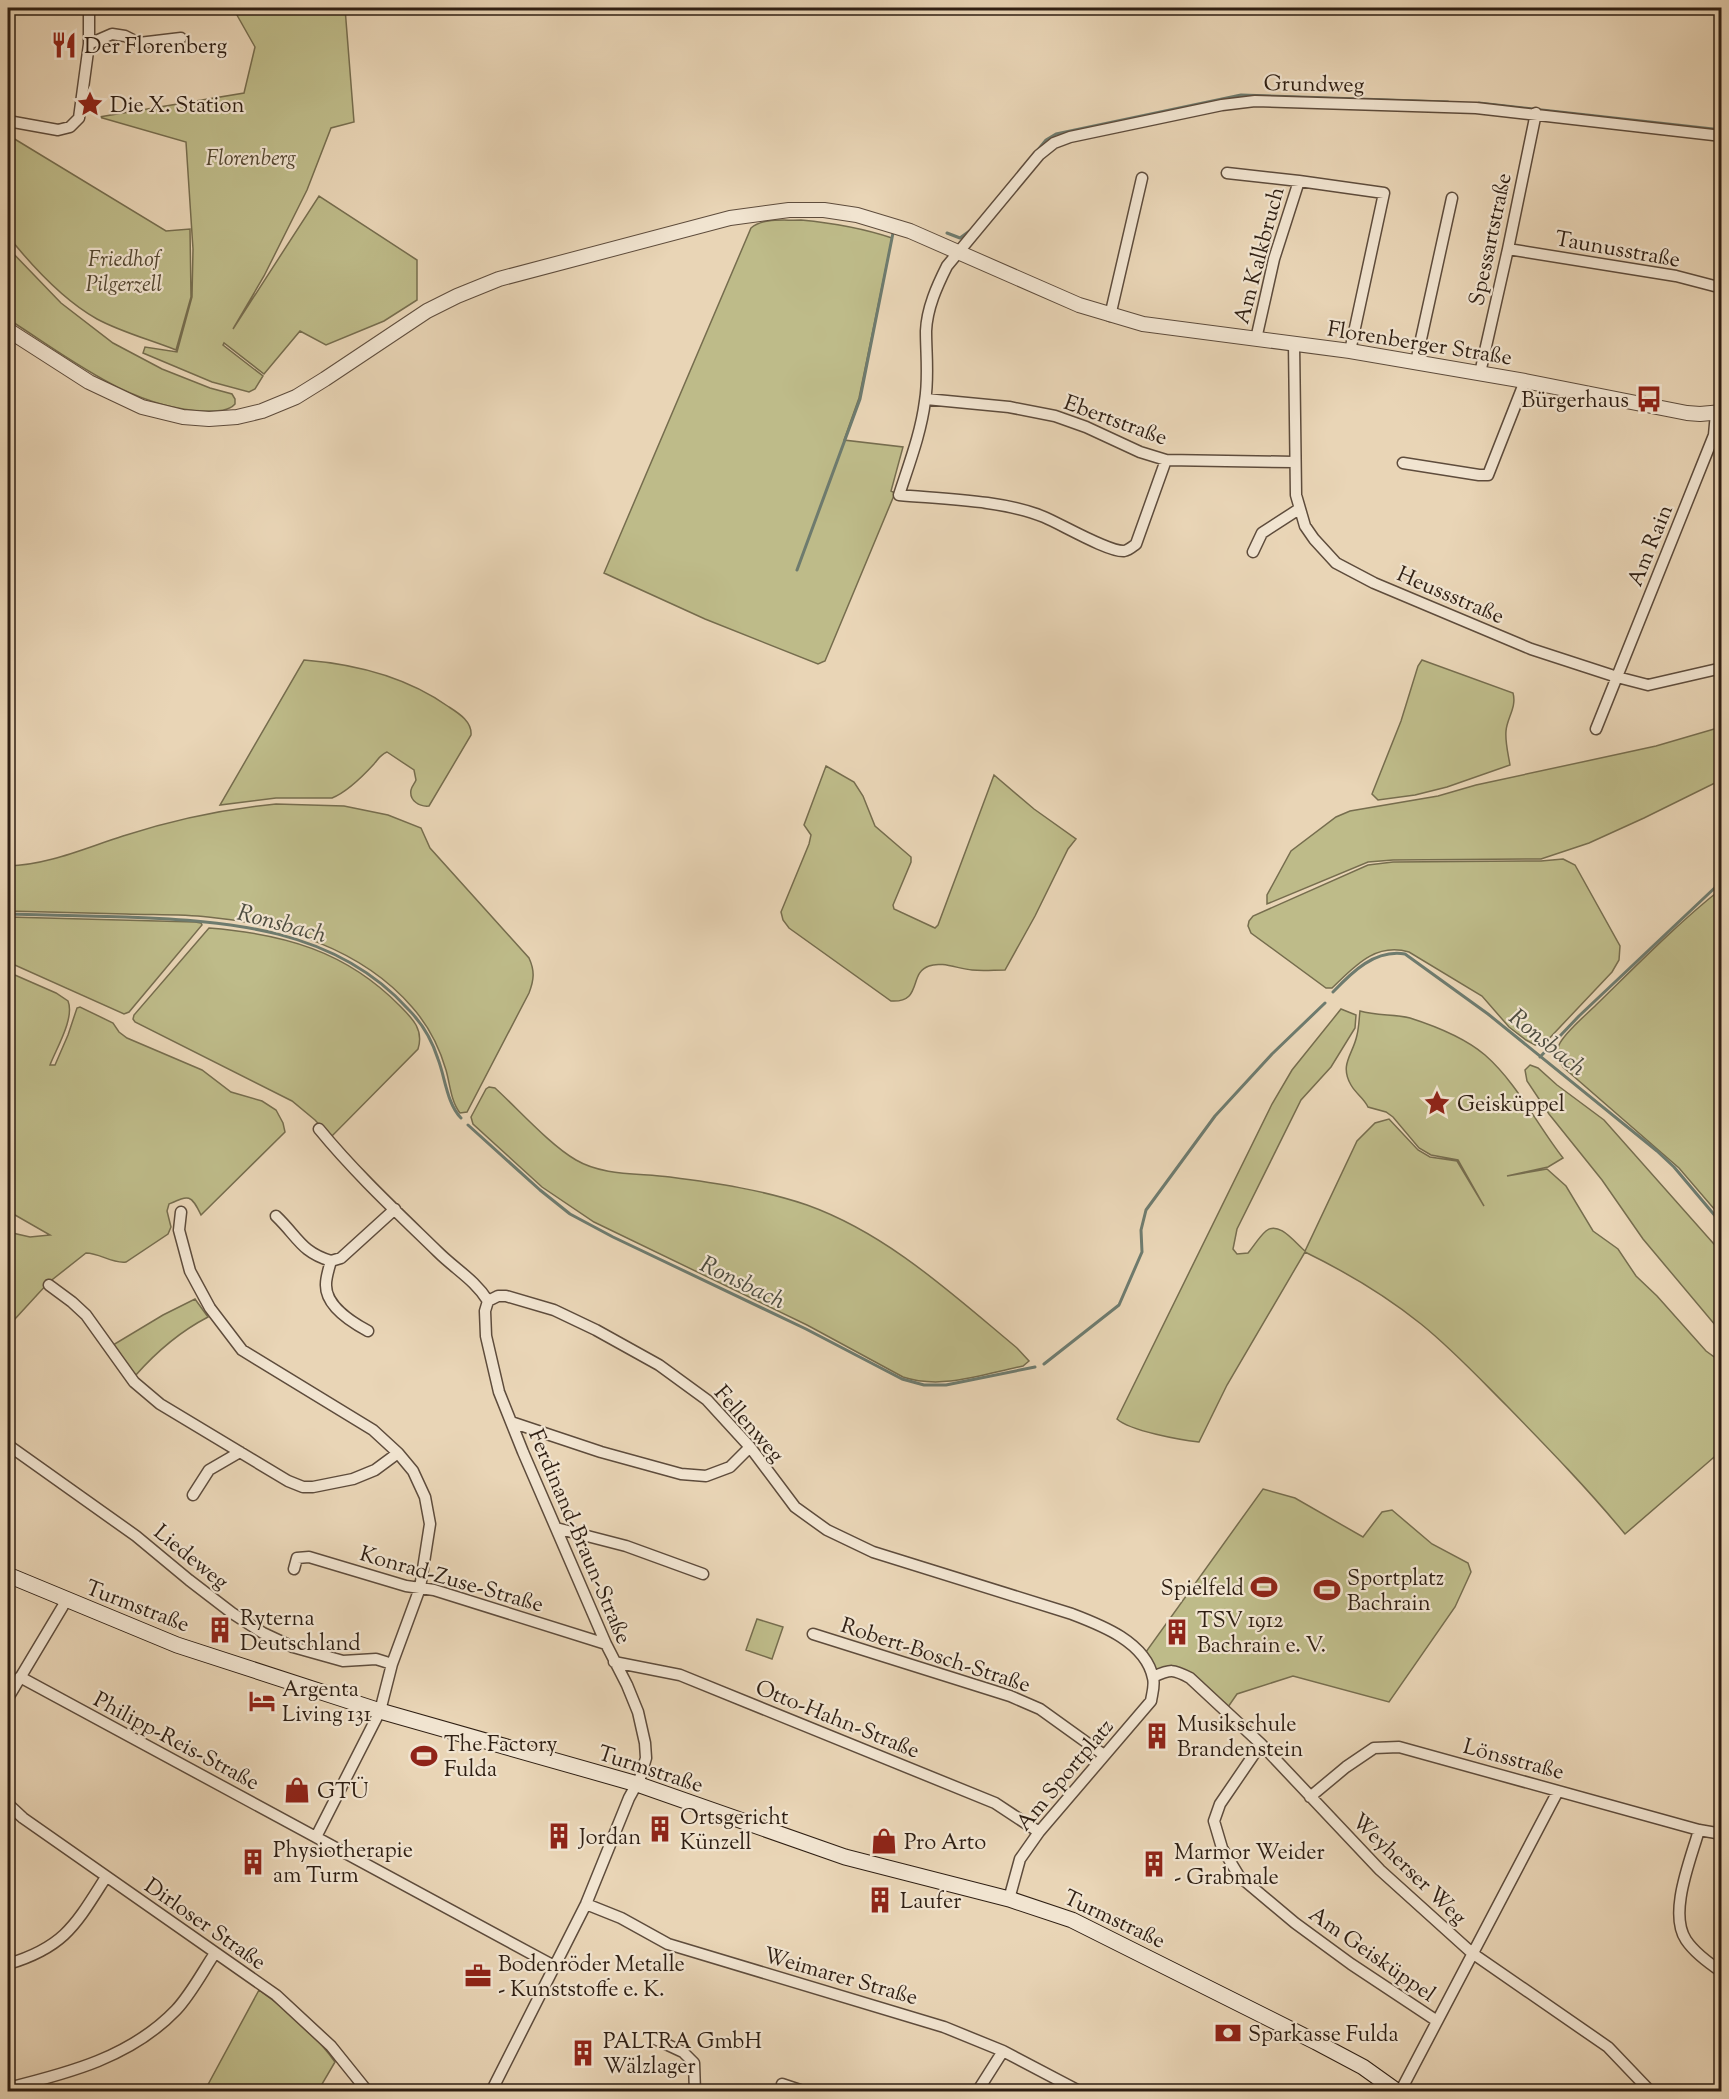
<svg xmlns="http://www.w3.org/2000/svg" width="1729" height="2099" font-family="'Sorts Mill Goudy',serif">
	<style>
		.green { fill: #bebb89; stroke: #766d4e; stroke-width: 1.5 }
		.lines { fill: none; stroke-linecap: round; stroke-linejoin: round }
		.stream { stroke: #6e7b6e; stroke-width: 3 }
		.minor-casing { stroke: #5e4c3c; stroke-width: 13 }
		.tertiary-casing { stroke: #5e4c3c; stroke-width: 16 }
		.secondary-casing { stroke: #2f1f13; stroke-width: 17 }
		.minor { stroke: #f1e4d0; stroke-width: 10 }
		.tertiary { stroke: #f1e4d0; stroke-width: 14 }
		.secondary { stroke: #f1e4d0; stroke-width: 15 }
		.labels { text-anchor: middle; stroke-width: 4.5; stroke-linejoin: round; paint-order: stroke }
		.poi-label { font-size: 22px; fill: #2f1f13; stroke: #f1e4d0; text-anchor: start }
		.street-label { font-size: 22px; fill: #2f1f13; stroke: #f1e4d0 }
		.park-label { font-size: 22px; font-style: italic; fill: #534630; stroke: #f1e4d0 }
		.water-label { font-size: 24px; font-style: italic; fill: #4e4d40; stroke: #f1e4d0 }
	</style>
	<rect width="100%" height="100%" fill="#e9d5b6"/>
	<filter id="stains"><feTurbulence type="fractalNoise" baseFrequency=".00333" numOctaves="4"/><feColorMatrix values="0 0 0 0 .2 0 0 0 0 .09 0 0 0 0 .02 0 0 0 .5 -.17"/></filter>
	<radialGradient id="worn" r=".72"><stop offset=".6" stop-color="#630" stop-opacity="0"/><stop offset="1" stop-color="#630" stop-opacity=".3"/></radialGradient>
	<path class="green" d="M233,8H345L354,122L331,128L307,190L264,276L233,329L319,196L417,260V300L384,321L326,345L300,331L264,374L224,343L223,345L263,376L255,389L249,392L212,382L143,353L145,347L177,352L192,297L193,249L186,142L99,117L244,93L255,47Z
		M8,135L166,231L190,229L191,297L176,350C151,340 121,332 97,319C63,300 32,266 8,236Z
		M801,220C833,223 862,228 892,238L859,398L844,440L903,447L891,491L895,493L825,661L818,664L705,619L604,573L751,228C764,217 785,221 801,220Z
		M8,248L61,303L113,343L162,369L210,388L232,394L235,399V404C228,412 215,411 205,411C131,409 68,357 8,319Z
		M304,660C355,664 407,677 449,707C460,714 472,722 471,735L429,806C420,807 409,801 411,790C412,786 415,783 416,780L414,770L387,752C380,755 379,758 374,764C363,776 347,792 332,798H276L220,805Z
		M1422,660L1513,693C1517,707 1507,718 1506,731C1505,742 1508,753 1510,765L1447,787L1415,795L1378,800L1372,794L1401,721L1418,666Z
		M1721,727V780L1644,818L1589,843L1541,859L1393,860L1368,862L1267,904V895L1291,851L1336,817L1350,811L1438,796L1476,785L1656,746Z
		M826,766L854,782L863,796L875,826L911,857V862L893,905L894,909L935,928L938,925L994,775L1034,809L1076,839L1068,849L1035,916L1005,970C994,970 983,971 972,970C959,969 941,961 929,966C908,973 923,1003 891,1001L789,928L783,920L781,912L809,844L811,835L804,825Z
		M276,804L344,806L388,815L421,828L430,848L529,958C535,971 534,980 529,993L467,1112L460,1113C451,1102 450,1084 446,1070C439,1046 428,1025 412,1007C362,949 282,924 208,917C181,914 153,915 126,914C86,913 47,912 8,911V866C48,865 85,848 123,836C172,820 225,809 276,804Z
		M1563,859L1575,865L1620,946L1619,960L1612,972L1543,1045H1535L1526,1040L1509,1027L1482,996L1409,952C1375,942 1354,967 1332,988H1326L1251,933L1248,926L1249,921L1253,916L1368,865L1393,862L1541,861Z
		M1721,889V1217L1679,1168L1563,1067C1559,1060 1555,1053 1559,1045C1564,1033 1586,1015 1596,1005C1637,965 1677,924 1721,889Z
		M8,917L195,922L201,923L202,925L129,1012L124,1014L8,962Z
		M209,928C284,934 346,951 400,1006C413,1019 424,1030 418,1049L331,1137L315,1120L292,1101L135,1022L133,1019L134,1015Z
		M8,972L56,993L68,1001C75,1018 56,1049 50,1065H55L68,1035L77,1008L80,1007L113,1023L119,1032L127,1038L202,1070L231,1092L262,1101L276,1110L283,1123L285,1132L201,1215C191,1194 189,1195 169,1204L167,1211L171,1227L168,1234L126,1262C112,1264 100,1253 86,1253L48,1283L14,1320L8,1321V1232L30,1237L50,1235L8,1211Z
		M1341,1009L1356,1015L1355,1028L1331,1067L1301,1100L1237,1229L1233,1249L1237,1254L1248,1253C1254,1246 1259,1237 1266,1231C1279,1220 1296,1244 1305,1251L1357,1141L1375,1123L1389,1119L1418,1150L1430,1157L1457,1161L1484,1206L1458,1160L1431,1155L1419,1148L1393,1117L1386,1112L1368,1107C1364,1098 1356,1094 1351,1085C1339,1064 1353,1055 1357,1035C1359,1027 1359,1019 1360,1011C1377,1016 1394,1014 1410,1018C1435,1026 1465,1038 1485,1055C1517,1083 1537,1125 1563,1158L1548,1167L1507,1176L1547,1169L1566,1186L1593,1231L1618,1249L1636,1276L1657,1296L1706,1351L1721,1362L1720,1452L1625,1534C1588,1489 1548,1448 1507,1406C1479,1378 1452,1349 1421,1324C1385,1295 1346,1272 1305,1252L1227,1385L1199,1442C1181,1440 1130,1431 1117,1419L1272,1104L1292,1070Z
		M1530,1065L1538,1068L1557,1085L1604,1120L1721,1252V1332L1643,1239L1602,1180L1549,1114L1527,1081L1525,1070Z
		M489,1087L495,1088C518,1109 550,1145 576,1160C603,1176 639,1173 670,1177C716,1183 763,1190 807,1205C888,1234 952,1294 1017,1348L1029,1361L1023,1366C984,1374 942,1390 903,1377L807,1325L594,1222L542,1187L473,1124L471,1117L486,1089Z
		M195,1299L208,1317C179,1332 157,1351 135,1376L113,1345L163,1315Z
		M1263,1489L1295,1498L1363,1537L1382,1512L1392,1510L1432,1544L1468,1563L1471,1572L1455,1607L1389,1702L1293,1676L1237,1694L1226,1710L1178,1672L1153,1677L1143,1656Z
		M757,1619L783,1627L772,1659L746,1650Z
		M259,1990C287,2010 315,2034 335,2062L318,2091L204,2092Z"/>
	<g class="lines">
		<path class="stream" d="M1479,103L1722,130
			M1037,151L1046,140L1056,134L1241,95L1448,102
			M947,233L960,238L971,230
			M797,570L860,399L893,233
			M8,914C47,915 87,916 126,917C228,921 335,928 408,1009C422,1023 432,1040 438,1059C445,1077 447,1104 461,1118
			M1333,992C1352,972 1375,949 1405,954L1488,1014L1657,1151L1674,1167L1722,1224
			M1540,1057L1579,1016L1722,881
			M468,1125L540,1190L570,1214L613,1237L806,1329L902,1379L924,1385H946L1035,1367
			M1044,1364L1119,1305L1142,1252L1141,1230L1146,1210L1215,1116L1272,1054L1325,1003"/>
		<g class="minor-casing">
			<path id="minor" d="M89,44L112,34L125,36L139,43L181,38
				M8,121L58,130L70,127L79,118L89,44V8
				M1227,173L1299,181L1384,193L1350,351
				M1508,249L1676,276L1722,288
				M1110,316L1142,178
				M1256,339L1274,259L1299,181
				M1294,343L1296,495L1305,526L1314,539L1336,563L1374,583L1531,649L1617,677L1648,685L1722,668
				M1416,362L1452,198
				M1480,373L1508,249L1536,113
				M926,399L1009,407L1055,416L1086,427L1140,452L1166,460L1294,462
				M1166,460L1136,544C1132,547 1129,550 1124,551C1108,552 1061,524 1044,517C1003,500 943,499 899,495C909,464 921,433 925,401C929,378 926,354 926,331C927,308 937,286 947,266L1039,155L1054,143L1070,137L1222,105L1255,101L1476,108L1722,136
				M1403,463L1479,475H1488L1525,381
				M1253,552L1262,533L1299,509
				M1596,729L1714,435L1716,413
				M319,1129C355,1173 398,1213 438,1252C455,1269 475,1280 488,1301
				M181,1212L179,1230L190,1271L210,1308L242,1350L373,1430L398,1453L413,1471L425,1497L430,1524L420,1588L392,1664
				M276,1216C298,1237 301,1252 331,1261
				M49,1285L72,1302L86,1315L134,1382L160,1404L288,1481L303,1487H313L353,1479L375,1470L398,1453
				M488,1301L498,1296H506L554,1310L596,1330L659,1365L707,1400L750,1447L795,1507L827,1530L873,1552L1072,1614C1101,1625 1146,1642 1153,1678C1155,1685 1152,1694 1151,1701L1039,1832L1020,1859L1009,1899
				M488,1301L485,1311L486,1336L499,1392L523,1452L606,1644L627,1685L638,1712L645,1743L646,1758L640,1778L629,1798L586,1904L491,2092
				M368,1331C351,1322 325,1305 326,1284C326,1277 329,1268 331,1261L341,1258L395,1209
				M511,1422L601,1452L681,1474L706,1476L730,1467L750,1447
				M8,1445L136,1536L189,1580L232,1613L263,1633L293,1647L343,1661L376,1659L392,1664L380,1711L316,1837
				M193,1495L209,1470L240,1452
				M556,1528L626,1546L703,1574
				M294,1569L297,1558L309,1557L406,1586L434,1590L606,1644
				M813,1634L1010,1696L1040,1709L1104,1755
				M614,1662L680,1675L995,1803L1039,1832
				M20,1677L554,1966
				M1153,1677C1171,1669 1173,1669 1190,1678L1261,1744L1380,1870L1472,1953L1608,2047L1651,2092
				M8,1698L66,1601
				M1261,1744L1220,1804L1214,1821L1222,1848L1239,1876L1295,1923L1351,1964L1437,2021
				M1310,1797L1346,1767L1374,1748L1399,1747L1699,1830L1722,1834
				M8,1804L23,1818L276,1995L331,2046L368,2092
				M1699,1830C1691,1859 1668,1913 1686,1940C1694,1952 1710,1964 1722,1972
				M586,1904L621,1918L668,1944L944,2027L1003,2051L1081,2092
				M8,1964C65,1947 76,1924 106,1877
				M655,2039L683,2052L694,2063L695,2092
				M782,2084L806,2092
				M8,2088C69,2073 131,2057 176,2010C191,1994 203,1971 215,1953
				M977,2092L1003,2051
				M1400,2092L1558,1791"/>
		</g>
		<g class="tertiary-casing">
			<path id="tertiary" d="M8,330L89,382L142,407L183,417L209,419L237,417L262,411L296,397L325,379L427,311L457,296L499,279L730,218L789,210H824L857,215L910,231L1079,305L1143,324L1350,351L1525,381L1687,413L1700,414L1722,412"/>
		</g>
		<g class="secondary-casing">
			<path id="secondary" d="M8,1575L177,1645L380,1711L637,1784L845,1857L1009,1899L1072,1920L1316,2042L1363,2067L1398,2092"/>
		</g>
		<use href="#minor" class="minor"/>
		<use href="#tertiary" class="tertiary"/>
		<use href="#secondary" class="secondary"/>
	</g>
	<defs>
		<g id="restaurant-bare" transform="scale(2.07)"><path d="M-5-6h1v4h1v-4h1v4h1v-4h1v5L-1.5 .5V6h-2V.5L-5-1ZM5-6V6H3V1.5H1.5Q1.5-4 5-6Z" fill="#8f2418" stroke="#f1e4d0" stroke-width="2.5" paint-order="stroke"/></g>
		<g id="sight-bare" transform="scale(2.07)"><path d="M0-6L1.8-2.2L6-1.7L2.9 1.2L3.7 5.4L0 3.3L-3.7 5.4L-2.9 1.2L-6-1.7L-1.8-2.2Z" fill="#8f2418" stroke="#f1e4d0" stroke-width="2.5" paint-order="stroke"/></g>
		<g id="bus-bare" transform="scale(2.07)"><path d="M-5-6H5V4H4V6H2V4H-2V6H-4V4H-5ZM-3.5-4V0h7V-4ZM-3.5 1.2v1.5H-2V1.2ZM2 1.2v1.5H3.5V1.2Z" fill="#8f2418" stroke="#f1e4d0" stroke-width="2.5" paint-order="stroke"/></g>
		<g id="stadium-bare" transform="scale(2.07)"><path d="M0-5a6.5 5 0 1 0 0 10a6.5 5 0 1 0 0-10ZM-3.5-1.8h7v3.6h-7Z" fill="#8f2418" stroke="#f1e4d0" stroke-width="2.5" paint-order="stroke"/></g>
		<g id="building-bare" transform="scale(2.07)"><path d="M-4-6H4V6H1V3H-1V6H-4ZM-2.5-4.3h1.7v1.8h-1.7ZM.8-4.3h1.7v1.8H.8ZM-2.5-1h1.7V.8h-1.7ZM.8-1h1.7V.8H.8Z" fill="#8f2418" stroke="#f1e4d0" stroke-width="2.5" paint-order="stroke"/></g>
		<g id="hotel-bare" transform="scale(2.07)"><path d="M-6-4.5h1.5V1H6V5H4.5V3h-9V5H-6ZM-4 0a1.8 1.8 0 1 1 3.6 0ZM.5 0V-2.5h3Q6-2.5 6 0Z" fill="#8f2418" stroke="#f1e4d0" stroke-width="2.5" paint-order="stroke"/></g>
		<g id="shop-bare" transform="scale(2.07)"><path d="M-5-2.5h2.3a2.7 3.5 0 0 1 5.4 0H5L5.5 6h-11ZM-1.5-2.5h3a1.5 2.3 0 0 0-3 0Z" fill="#8f2418" stroke="#f1e4d0" stroke-width="2.5" paint-order="stroke"/></g>
		<g id="office-bare" transform="scale(2.07)"><path d="M-6-3h4V-5.5h4V-3h4V5H-6ZM-1-4.5V-3h2v-1.5ZM-6 0V1H6V0Z" fill="#8f2418" stroke="#f1e4d0" stroke-width="2.5" paint-order="stroke"/></g>
		<g id="bank-bare" transform="scale(2.07)"><path d="M-6-4H6V4H-6ZM0-2.3a2.3 2.3 0 1 0 0 4.6a2.3 2.3 0 1 0 0-4.6Z" fill="#8f2418" stroke="#f1e4d0" stroke-width="2.5" paint-order="stroke"/></g>
	</defs>
	<g fill-rule="evenodd">
		<use href="#restaurant-bare" x="64" y="45"/>
		<use href="#sight-bare" x="90" y="104"/>
		<use href="#bus-bare" x="1649" y="399"/>
		<use href="#sight-bare" x="1437" y="1103"/>
		<use href="#stadium-bare" x="1264" y="1587"/>
		<use href="#stadium-bare" x="1327" y="1590"/>
		<use href="#building-bare" x="220" y="1630"/>
		<use href="#building-bare" x="1177" y="1632"/>
		<use href="#hotel-bare" x="262" y="1701"/>
		<use href="#building-bare" x="1157" y="1736"/>
		<use href="#stadium-bare" x="424" y="1756"/>
		<use href="#shop-bare" x="297" y="1790"/>
		<use href="#building-bare" x="660" y="1829"/>
		<use href="#building-bare" x="559" y="1836"/>
		<use href="#shop-bare" x="884" y="1841"/>
		<use href="#building-bare" x="253" y="1862"/>
		<use href="#building-bare" x="1154" y="1864"/>
		<use href="#building-bare" x="880" y="1900"/>
		<use href="#office-bare" x="478" y="1976"/>
		<use href="#bank-bare" x="1228" y="2033"/>
		<use href="#building-bare" x="583" y="2053"/>
	</g>
	<g class="labels">
		<g class="poi-label">
			<text x="84" y="53">Der Florenberg</text>
			<text x="110" y="112">Die X. Station</text>
			<text x="1629" y="407" text-anchor="end">Bürgerhaus</text>
			<text x="1457" y="1111">Geisküppel</text>
			<text x="1347" y="1585">Sportplatz<tspan x="1347" dy="25">Bachrain</tspan></text>
			<text x="1244" y="1595" text-anchor="end">Spielfeld</text>
			<text x="240" y="1625">Ryterna<tspan x="240" dy="25">Deutschland</tspan></text>
			<text x="1197" y="1627">TSV 1912<tspan x="1197" dy="25">Bachrain e. V.</tspan></text>
			<text x="282" y="1696">Argenta<tspan x="282" dy="25">Living 131</tspan></text>
			<text x="1177" y="1731">Musikschule<tspan x="1177" dy="25">Brandenstein</tspan></text>
			<text x="444" y="1751">The Factory<tspan x="444" dy="25">Fulda</tspan></text>
			<text x="317" y="1798">GTÜ</text>
			<text x="680" y="1824">Ortsgericht<tspan x="680" dy="25">Künzell</tspan></text>
			<text x="579" y="1844">Jordan</text>
			<text x="904" y="1849">Pro Arto</text>
			<text x="273" y="1857">Physiotherapie<tspan x="273" dy="25">am Turm</tspan></text>
			<text x="1174" y="1859">Marmor Weider<tspan x="1174" dy="25">- Grabmale</tspan></text>
			<text x="900" y="1908">Laufer</text>
			<text x="498" y="1971">Bodenröder Metalle<tspan x="498" dy="25">- Kunststoffe e. K.</tspan></text>
			<text x="1248" y="2041">Sparkasse Fulda</text>
			<text x="603" y="2048">PALTRA GmbH<tspan x="603" dy="25">Wälzlager</tspan></text>
		</g>
		<g class="street-label">
			<text transform="translate(1314 83) rotate(1)" y="8">Grundweg</text>
			<text transform="translate(1489 239) rotate(-78)" y="8">Spessartstraße</text>
			<text transform="translate(1618 248) rotate(10)" y="8">Taunusstraße</text>
			<text transform="translate(1258 255) rotate(-75)" y="8">Am Kalkbruch</text>
			<text transform="translate(1420 342) rotate(9)" y="8">Florenberger Straße</text>
			<text transform="translate(1116 419) rotate(20)" y="8">Ebertstraße</text>
			<text transform="translate(1649 545) rotate(-68)" y="8">Am Rain</text>
			<text transform="translate(1451 594) rotate(23)" y="8">Heussstraße</text>
			<text transform="translate(750 1423) rotate(49)" y="8">Fellenweg</text>
			<text transform="translate(581 1536) rotate(67)" y="8">Ferdinand-Braun-Straße</text>
			<text transform="translate(192 1556) rotate(39)" y="8">Liedeweg</text>
			<text transform="translate(452 1578) rotate(16)" y="8">Konrad-Zuse-Straße</text>
			<text transform="translate(138 1605) rotate(21)" y="8">Turmstraße</text>
			<text transform="translate(936 1654) rotate(18)" y="8">Robert-Bosch-Straße</text>
			<text transform="translate(838 1718) rotate(22)" y="8">Otto-Hahn-Straße</text>
			<text transform="translate(177 1740) rotate(28)" y="8">Philipp-Reis-Straße</text>
			<text transform="translate(1514 1758) rotate(15)" y="8">Lönsstraße</text>
			<text transform="translate(651 1768) rotate(18)" y="8">Turmstraße</text>
			<text transform="translate(1064 1774) rotate(-50)" y="8">Am Sportplatz</text>
			<text transform="translate(1410 1868) rotate(44)" y="8">Weyherser Weg</text>
			<text transform="translate(1115 1918) rotate(25)" y="8">Turmstraße</text>
			<text transform="translate(206 1923) rotate(35)" y="8">Dirloser Straße</text>
			<text transform="translate(1373 1953) rotate(35)" y="8">Am Geisküppel</text>
			<text transform="translate(841 1975) rotate(16)" y="8">Weimarer Straße</text>
		</g>
		<g class="park-label">
			<text x="251" y="165">Florenberg</text>
			<text x="124" y="266">Friedhof<tspan x="124" dy="25">Pilgerzell</tspan></text>
		</g>
		<g class="water-label">
			<text transform="translate(282 923) rotate(15)" y="8">Ronsbach</text>
			<text transform="translate(1548 1042) rotate(39)" y="8">Ronsbach</text>
			<text transform="translate(743 1282) rotate(26)" y="8">Ronsbach</text>
		</g>
	</g>
	<rect width="1729" height="2099" fill="none" stroke="#e9d5b6" stroke-width="30"/>
	<rect x="9" y="9" width="1711" height="2081" fill="none" stroke="#2f1f13" stroke-width="3"/>
	<rect x="15" y="15" width="1699" height="2069" fill="none" stroke="#2f1f13" stroke-width="1.5"/>
	<rect width="100%" height="100%" filter="url(#stains)"/>
	<rect width="100%" height="100%" fill="url(#worn)"/>
</svg>
